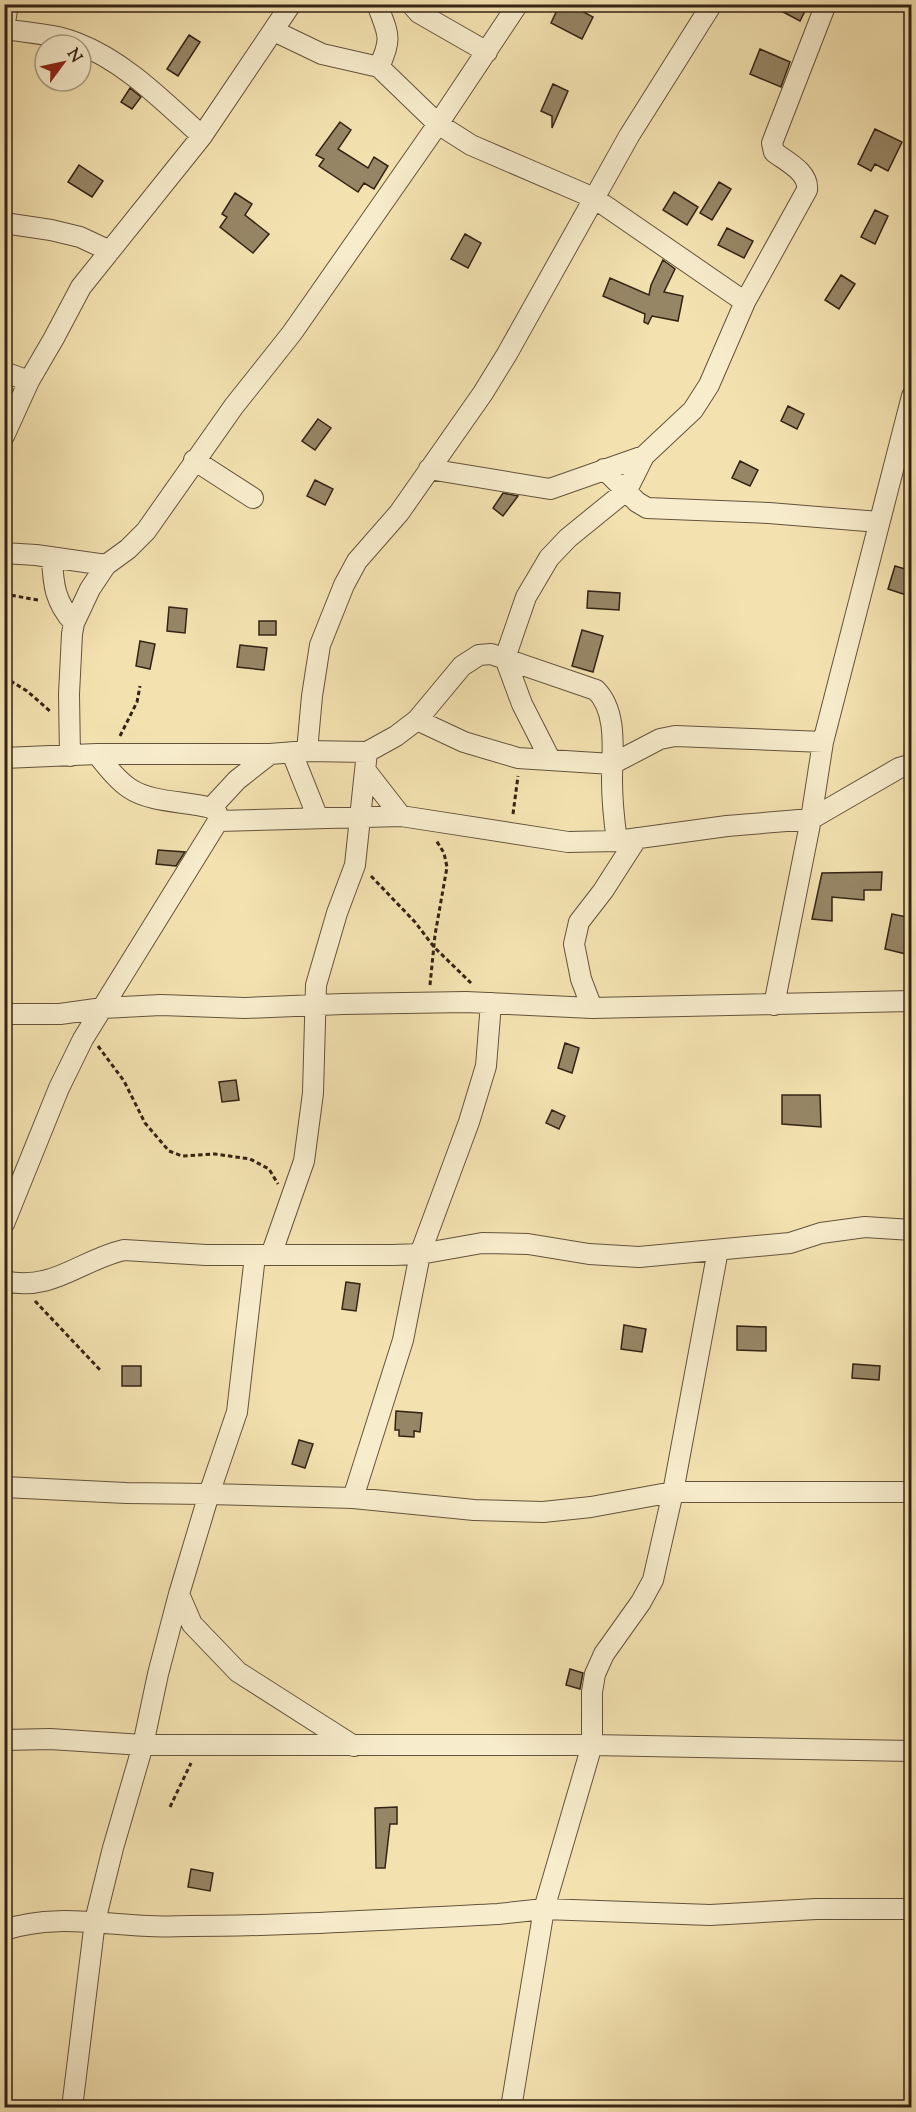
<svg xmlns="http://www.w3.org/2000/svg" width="916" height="2112" font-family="'Sorts Mill Goudy',serif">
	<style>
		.building { fill: #978666; stroke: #342315; stroke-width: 1.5 }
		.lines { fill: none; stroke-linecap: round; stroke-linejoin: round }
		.minor-casing { stroke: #64533c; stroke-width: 22 }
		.path { stroke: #342315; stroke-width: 3; stroke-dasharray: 4.5 3; stroke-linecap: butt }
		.minor { stroke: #f7eccc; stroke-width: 20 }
	</style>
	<rect width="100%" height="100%" fill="#f3e2b0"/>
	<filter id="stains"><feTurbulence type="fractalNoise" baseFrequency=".00333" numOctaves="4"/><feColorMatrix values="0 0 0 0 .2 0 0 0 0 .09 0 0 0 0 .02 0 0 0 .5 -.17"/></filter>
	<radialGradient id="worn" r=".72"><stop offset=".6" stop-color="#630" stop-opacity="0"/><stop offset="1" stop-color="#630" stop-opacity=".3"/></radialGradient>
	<path class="building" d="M560,4H569L593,17L582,39L551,23Z
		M768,4H798L806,9L800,21Z
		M189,35L200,42L178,76L167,69Z
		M760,49L790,62L781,87L750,74Z
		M553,84L568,91L552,128V116L541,111Z
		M130,88L141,97L132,109L121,102Z
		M340,122L351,130L338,149L368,168L374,157L388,166L374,189L364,183L358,192L319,166L324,159L316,155Z
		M875,129L902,142L888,171L875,164L871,171L858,164Z
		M79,165L103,181L92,197L68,182Z
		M719,182L731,189L712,220L700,213Z
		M674,192L698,207L687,225L663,210Z
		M235,193L252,204L245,215L269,234L253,253L220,227L227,217L222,214Z
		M875,210L888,216L875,244L861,237Z
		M727,228L753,241L744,258L718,245Z
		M465,234L481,243L468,268L451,259Z
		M663,260L675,269L664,292L683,296L678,321L652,316L648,324L644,322L645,314L603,296L610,278L649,295L651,285Z
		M841,275L855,284L839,309L825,300Z
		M788,406L804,414L797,429L781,421Z
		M318,419L331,428L315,450L302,441Z
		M740,461L758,470L750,486L732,478Z
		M315,480L333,489L325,505L307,496Z
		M503,493L518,496L503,516L493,508Z
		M895,566L912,571V597L888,589Z
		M588,591L620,593L619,610L587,608Z
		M169,607L187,609L185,633L167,631Z
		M259,621H276V635H259Z
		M582,630L603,636L593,672L572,666Z
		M140,641L155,644L150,669L136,666Z
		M240,645L267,648L264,670L237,667Z
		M158,850L185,852L176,866L156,864Z
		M882,872L881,890H864V900L832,897V921L812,919L822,873Z
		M892,914L912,918V928L906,954L885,949Z
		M565,1043L579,1048L572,1073L558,1068Z
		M236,1080L239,1100L222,1102L219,1082Z
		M782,1095H820L821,1127L782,1124Z
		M552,1110L565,1116L559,1129L546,1123Z
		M346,1282L360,1284L356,1311L342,1309Z
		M624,1325L646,1329L642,1352L621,1349Z
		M737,1326L766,1327V1351L737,1350Z
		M853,1364L880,1366L879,1380L852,1378Z
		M122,1366H141V1386H122Z
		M396,1411L422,1413L420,1432L414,1431V1437L399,1436V1430H395Z
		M299,1440L313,1444L305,1468L292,1464Z
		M570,1669L583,1673L580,1689L566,1685Z
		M397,1807V1824H390L385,1868H376L375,1808Z
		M191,1869L213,1873L210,1891L188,1887Z"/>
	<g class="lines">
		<g class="minor-casing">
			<path id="minor" d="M8,4L4,29C28,33 55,34 77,43C126,62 164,102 202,136
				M377,4C388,34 393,37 379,67
				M411,4L419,13L487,52
				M274,31L322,54L379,67L438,124L471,145L594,198L745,302
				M4,223L51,230L80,237L110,251
				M4,372L29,381
				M4,436L29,381L54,338L81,287L202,136L291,4
				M194,460L253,498
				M429,469L550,489L644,456
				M604,469L637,502L647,508L769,513L879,522
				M4,553L36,555L106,565
				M52,557C53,585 55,602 74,623
				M417,720L464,742L518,758L612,764L660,739L675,736L823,742
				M307,751L312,696L320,645L344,585L357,561L399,513L483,393L507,354L629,136L712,4
				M292,753L318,818
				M70,756L69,694L72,634L74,623L90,589L106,565L128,549L146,531L234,406L292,333L438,124L518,4
				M4,758L97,754H270L307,751L367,752L396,736L417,720L462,666L479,655L491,654L596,690C618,712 612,752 612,780C612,800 614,820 617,841
				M550,759L522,704L505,658L526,597L549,558L568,538L627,490L644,456L693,410L709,385L745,302L807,190C809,172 787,162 774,152L772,143L826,4
				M366,771L401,816
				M211,808L237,780L270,754
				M218,821L401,816L568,842L617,841L727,826L811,819L899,768L912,764
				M774,1005L811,819L823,742L912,396
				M592,1008L581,979L574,944L579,922L603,891L637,838
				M4,1014H60L103,1008L161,1005L245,1008L343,1004L466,1002L592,1008L912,1001
				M4,1224L59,1088L83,1039L218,821L217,813L211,808C186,801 151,803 129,788C116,779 106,766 97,754
				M271,1255L304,1161L313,1093L316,985L337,913L355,865L367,752
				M4,1281C53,1292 80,1260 124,1250L206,1255H393L420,1254L482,1243L528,1244L589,1254L639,1257L790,1243L821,1233L865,1227L912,1230
				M4,1487L126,1493L209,1494L353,1498L474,1510L543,1512L591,1507L673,1492H912
				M353,1498L403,1340L420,1254L469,1122L486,1066L491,1003
				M179,1594L192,1624L238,1672L354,1746
				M4,1740L50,1739L143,1745H592L912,1751
				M4,1930C52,1914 100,1924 149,1926C162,1927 176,1926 189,1926C292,1926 395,1919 498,1914L544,1909L710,1915L816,1909H912
				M72,2108L95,1921L113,1848L143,1745L158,1674L179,1594L209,1494L237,1412L255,1256
				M511,2108L544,1909L592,1745V1692L595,1674L604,1654L641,1602L653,1580L673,1492L718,1250"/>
		</g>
		<path class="path" d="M4,594L38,600
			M4,677L27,691L51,712
			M120,736L137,702L140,686
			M513,814L518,776
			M371,876L415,922L434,947L471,983
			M430,985L435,935L447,867L444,853L436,840
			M98,1046L124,1081L145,1123L169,1151L182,1156L215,1154L250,1159L269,1169L278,1184
			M35,1301L102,1372
			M170,1807L191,1763"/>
		<use href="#minor" class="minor"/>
	</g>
	<rect width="916" height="2112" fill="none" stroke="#f3e2b0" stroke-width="24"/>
	<rect x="6" y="6" width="904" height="2100" fill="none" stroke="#342315" stroke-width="3"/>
	<rect x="12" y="12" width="892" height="2088" fill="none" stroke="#342315" stroke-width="1.5"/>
	<g transform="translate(63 63) rotate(57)"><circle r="28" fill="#f7eccc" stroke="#a99c83" stroke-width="1.5"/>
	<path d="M0-4.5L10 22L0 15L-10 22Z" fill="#8f2418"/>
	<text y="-9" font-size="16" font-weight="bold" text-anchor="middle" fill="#342315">N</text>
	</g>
	<rect width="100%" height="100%" filter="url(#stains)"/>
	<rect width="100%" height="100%" fill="url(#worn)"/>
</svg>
